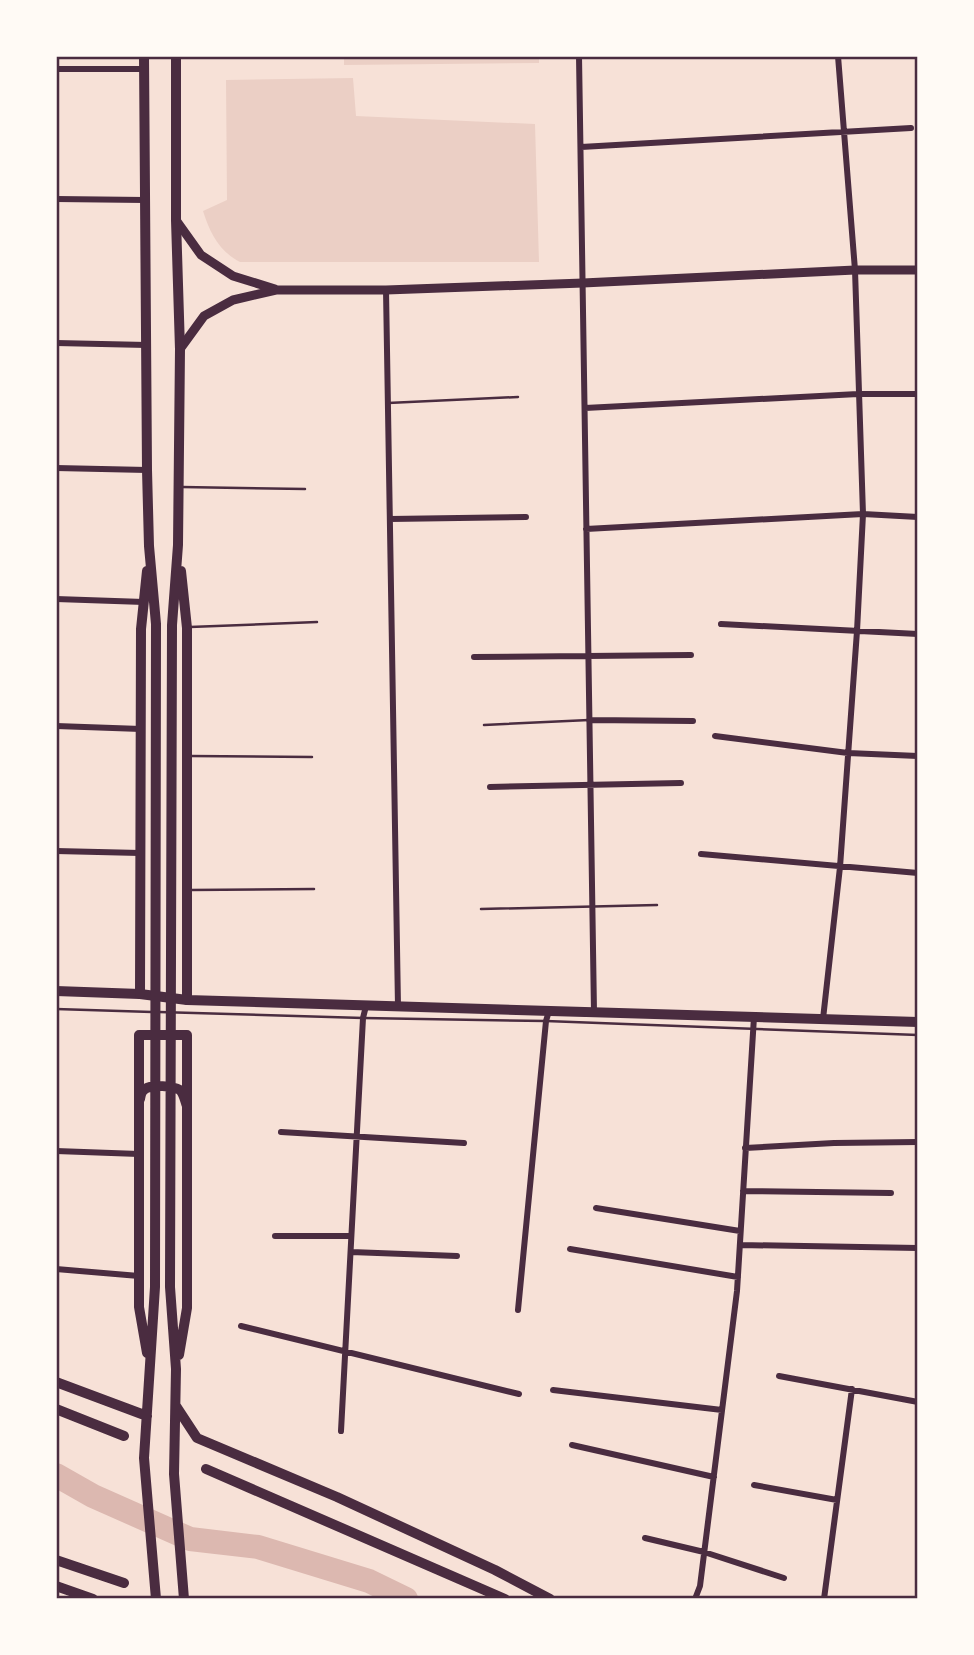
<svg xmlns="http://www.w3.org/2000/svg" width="974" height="1655" font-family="Signika,sans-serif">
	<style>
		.green { fill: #ebcfc5 }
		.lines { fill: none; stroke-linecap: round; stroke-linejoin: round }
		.river { stroke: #dcb8b0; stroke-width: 24 }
		.service { stroke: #4a2c40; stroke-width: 2.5 }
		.minor { stroke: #4a2c40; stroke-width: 6 }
		.secondary { stroke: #4a2c40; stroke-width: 9 }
		.primary { stroke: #4a2c40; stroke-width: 10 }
		.trunk { stroke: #4a2c40; stroke-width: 10 }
		.neatline { fill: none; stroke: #4a2c40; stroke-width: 2.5 }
	</style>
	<rect width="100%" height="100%" fill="#f7e1d7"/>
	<path class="green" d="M344,56H539V63L344,65Z
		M353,78L356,116L535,124L539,262H240C219,251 210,233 203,211L227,200L226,80Z"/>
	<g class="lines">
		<path class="river" d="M56,1475L93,1496L190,1539L258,1547L369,1581L406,1599"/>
		<path class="service" d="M388,403L518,397
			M182,487L305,489
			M190,627L317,622
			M484,725L589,720
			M190,756L312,757
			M190,890L314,889
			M481,909L657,905
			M56,1009L152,1012
			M159,1012L363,1018L546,1021L918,1035"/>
		<path class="minor" d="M579,56L594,1012
			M56,69H144
			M581,147L911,128
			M56,199L145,200
			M386,290L398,1006
			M56,343L147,345
			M585,408L858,394H918
			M56,468L147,470
			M390,519L526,517
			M586,529L863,514L918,517
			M56,599L144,602
			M721,624L918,634
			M474,657L691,655
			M589,720L693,721
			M56,726L141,729
			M715,736L848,753L918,756
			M490,787L681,783
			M56,851L140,853
			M701,854L918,873
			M823,1019L840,867L857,631L863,514L855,270L838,56
			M281,1132L464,1143
			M745,1148L834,1143L918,1142
			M56,1151L139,1154
			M743,1191L891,1193
			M596,1208L740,1231
			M275,1236H351
			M740,1245L918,1248
			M570,1249L738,1277
			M351,1252L457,1256
			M56,1269L139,1276
			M518,1310L546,1021L549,1011
			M241,1326L519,1394
			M779,1376L918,1402
			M553,1390L722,1410
			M341,1431L363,1018L366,1006
			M572,1445L714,1477
			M754,1485L837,1500
			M645,1538L704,1552L784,1578
			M695,1599L700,1586L737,1291L754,1017
			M824,1599L852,1389"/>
		<path class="secondary" d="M176,220L201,255L233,276L275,289
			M180,349L204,316L233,300L276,290H386L583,283L855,270H918"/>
		<path class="primary" d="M56,991L140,994L187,1000L918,1022"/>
		<path class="trunk" d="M144,56L147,470L149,546L156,624L155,1287L144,1458L156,1599
			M176,56V220L180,349L178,545L172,625L170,1287L176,1369L174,1474L184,1599
			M181,571L187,628V1000
			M140,994L141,629L147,571
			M140,1099C141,1094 141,1092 145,1089C152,1084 173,1086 180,1090C184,1094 185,1101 187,1106V1308L179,1355
			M147,1353L139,1307V1035H187V1106
			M56,1382L147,1416
			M176,1406L197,1438L337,1497L495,1570L550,1599
			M56,1409L124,1436
			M206,1469L505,1599
			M56,1560L124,1583
			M56,1586L93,1599"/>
	</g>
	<rect width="974" height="1655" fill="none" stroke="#fffaf5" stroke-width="116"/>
	<rect x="58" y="58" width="858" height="1539" class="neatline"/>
</svg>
